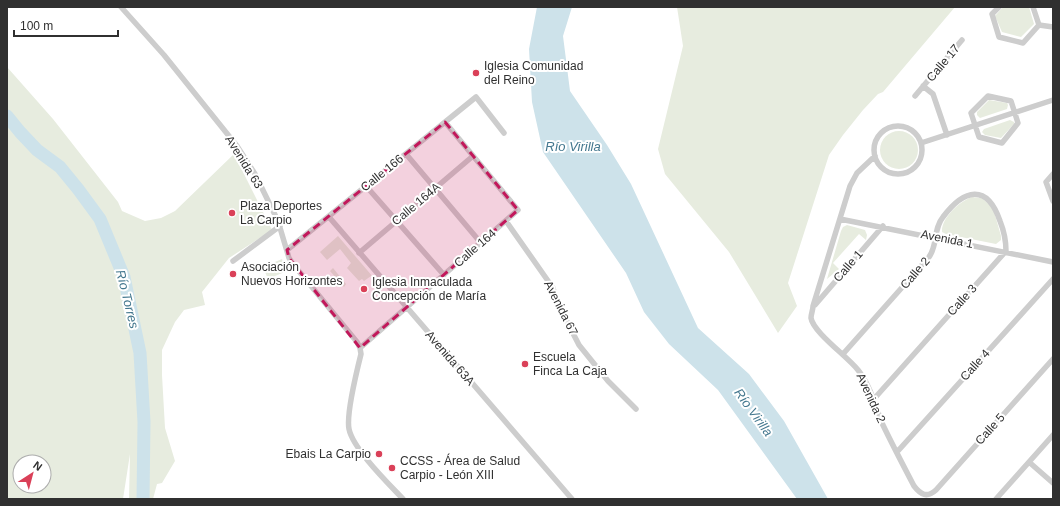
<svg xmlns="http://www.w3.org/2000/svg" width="1060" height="506" font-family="Arial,sans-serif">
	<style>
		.green { fill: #e7ecdf; fill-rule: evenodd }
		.water { fill: #cde2ea }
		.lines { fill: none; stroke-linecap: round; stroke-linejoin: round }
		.river { stroke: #cde2ea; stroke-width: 13 }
		.minor { stroke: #cdcdcd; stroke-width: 5.5 }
		.marked { fill: #c2185b; fill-opacity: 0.2; stroke: #c2185b; stroke-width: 3; stroke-dasharray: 8 5; stroke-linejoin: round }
		.poi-dot { fill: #da4058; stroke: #fff; stroke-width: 1.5 }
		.labels { text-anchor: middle; stroke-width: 4; stroke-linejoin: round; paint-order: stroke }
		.street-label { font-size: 12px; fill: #303030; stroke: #fff }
		.poi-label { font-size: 12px; fill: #303030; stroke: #fff; text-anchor: start }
		.water-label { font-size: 13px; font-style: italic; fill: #43778e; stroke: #fff }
	</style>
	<rect width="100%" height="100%" fill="#fff"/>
	<path class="green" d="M677,7H955L883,92L878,94L863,110L843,135L829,155L788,283L797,306L778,333L729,252L665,174L658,149L683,46Z
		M1003,7H1029L1034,24L1021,37L1002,32L995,16Z
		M7,67L53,119L118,202L122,211L145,221L161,218L175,211L234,154L272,230L229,258L202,292L205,305L184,310L175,322L162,350V375L165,428L175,461L162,483L157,484L153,499H129L130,454L123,499H7ZM20,462H44V486H20Z
		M989,100L1007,103L1008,105L1007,109L980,118L977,115V112Z
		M1010,120L1014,122V124L1001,138L985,135L982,132L984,129Z
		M880 150a19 19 0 1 1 38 0a19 19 0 1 1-38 0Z
		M972,197L982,198L993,208L1001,236V240L996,244L946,234L942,232C941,218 960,201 972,197Z
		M847,225L865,230L867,235L866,240L859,234L833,263L839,269L827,279L841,231L843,227Z
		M338,236L385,291L371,276L364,281L362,279L359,281L347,268L351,263L340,249L327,260L320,252Z
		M282,259L287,271L268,279L263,267Z
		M333,268L346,284L344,287L330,271Z"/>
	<path class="water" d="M537,7H572L563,36L570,91L607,145L631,184L698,328L749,374L784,421L828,499H797L718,390L669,344L644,312L626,273L543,152L532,102L529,49Z"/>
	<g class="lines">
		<path class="river" d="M7,116L20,132L37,150L60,167L78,189L100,219L124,277L140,353L144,422L143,499"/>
		<path class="minor" d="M121,7L164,55L237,146L255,174L278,221L289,258L293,264L357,342L360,348L361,354C357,370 346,414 349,429C353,449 389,484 403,499
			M999,7L992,14L999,37L1023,43L1039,25L1033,7
			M1039,25L1053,27
			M923,86L933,94L947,135
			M915,96L962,40
			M988,96L1011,101L1018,123L1002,143L979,137L971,113Z
			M874 150a24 24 0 1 1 48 0a24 24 0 1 1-48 0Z
			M921,143L1053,100
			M406,154L481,243
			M875,156L857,173L850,186L813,306C813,310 811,314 811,318C813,332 848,357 858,370C870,385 875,405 882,423C892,444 903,465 914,486C921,495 927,498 936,490L1053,359
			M1053,174L1046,182L1053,201
			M366,186L444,275
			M329,217L572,499
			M840,219L1053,262
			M506,221L553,288L557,302L579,345L608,381L636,409
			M287,250L476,97L504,133
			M359,253L473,156
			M233,261L280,226
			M815,305L883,226
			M360,348L518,210L445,122
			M843,354L929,257C938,245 933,229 943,217C964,189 987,183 1000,221C1004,231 1006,241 1006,251L873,400
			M897,452L1053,279
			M1029,462L1053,483
			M996,499L1053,435"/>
	</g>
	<path class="marked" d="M445,122L518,210L360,348L289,258L287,250Z"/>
	<g class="poi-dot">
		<circle cx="476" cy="73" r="4"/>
		<circle cx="232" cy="213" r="4"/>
		<circle cx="233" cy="274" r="4"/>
		<circle cx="364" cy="289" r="4"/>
		<circle cx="525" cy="364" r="4"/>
		<circle cx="379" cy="454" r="4"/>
		<circle cx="392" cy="468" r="4"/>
	</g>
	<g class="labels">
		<g class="street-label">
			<text transform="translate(943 63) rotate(-50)" y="4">Calle 17</text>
			<text transform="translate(244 162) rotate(58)" y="4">Avenida 63</text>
			<text transform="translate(382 173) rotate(-39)" y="4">Calle 166</text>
			<text transform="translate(416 204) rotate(-40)" y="4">Calle 164A</text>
			<text transform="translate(947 239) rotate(11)" y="4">Avenida 1</text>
			<text transform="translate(475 248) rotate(-41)" y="4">Calle 164</text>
			<text transform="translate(848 266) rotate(-49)" y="4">Calle 1</text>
			<text transform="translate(915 273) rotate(-49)" y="4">Calle 2</text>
			<text transform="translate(962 300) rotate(-48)" y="4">Calle 3</text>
			<text transform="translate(561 308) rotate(63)" y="4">Avenida 67</text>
			<text transform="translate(450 358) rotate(49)" y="4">Avenida 63A</text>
			<text transform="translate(975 365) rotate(-48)" y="4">Calle 4</text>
			<text transform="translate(871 398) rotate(65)" y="4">Avenida 2</text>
			<text transform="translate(990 429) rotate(-48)" y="4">Calle 5</text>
		</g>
		<g class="poi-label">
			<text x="484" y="70">Iglesia Comunidad<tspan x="484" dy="14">del Reino</tspan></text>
			<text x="240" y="210">Plaza Deportes<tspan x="240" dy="14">La Carpio</tspan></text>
			<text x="241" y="271">Asociación<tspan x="241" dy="14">Nuevos Horizontes</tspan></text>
			<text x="372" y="286">Iglesia Inmaculada<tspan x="372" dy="14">Concepción de María</tspan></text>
			<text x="533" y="361">Escuela<tspan x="533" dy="14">Finca La Caja</tspan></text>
			<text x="371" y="458" text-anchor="end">Ebais La Carpio</text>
			<text x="400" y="465">CCSS - Área de Salud<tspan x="400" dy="14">Carpio - León XIII</tspan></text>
		</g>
		<g class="water-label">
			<text x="573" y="151">Río Virilla</text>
			<text transform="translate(128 299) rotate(76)" y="5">Río Torres</text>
			<text transform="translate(754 412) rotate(54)" y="5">Río Virilla</text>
		</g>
	</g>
	<rect width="1060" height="506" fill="none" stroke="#303030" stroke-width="16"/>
	<g transform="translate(32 474) rotate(36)"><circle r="19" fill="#ffffff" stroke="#acacac"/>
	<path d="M0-3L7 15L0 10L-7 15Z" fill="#da4058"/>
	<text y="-6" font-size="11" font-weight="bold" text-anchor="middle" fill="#303030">N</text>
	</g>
	<path d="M14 30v6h104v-6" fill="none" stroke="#303030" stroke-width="2"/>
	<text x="20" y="30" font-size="12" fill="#303030" stroke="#ffffff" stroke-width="3" paint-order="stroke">100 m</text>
</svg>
